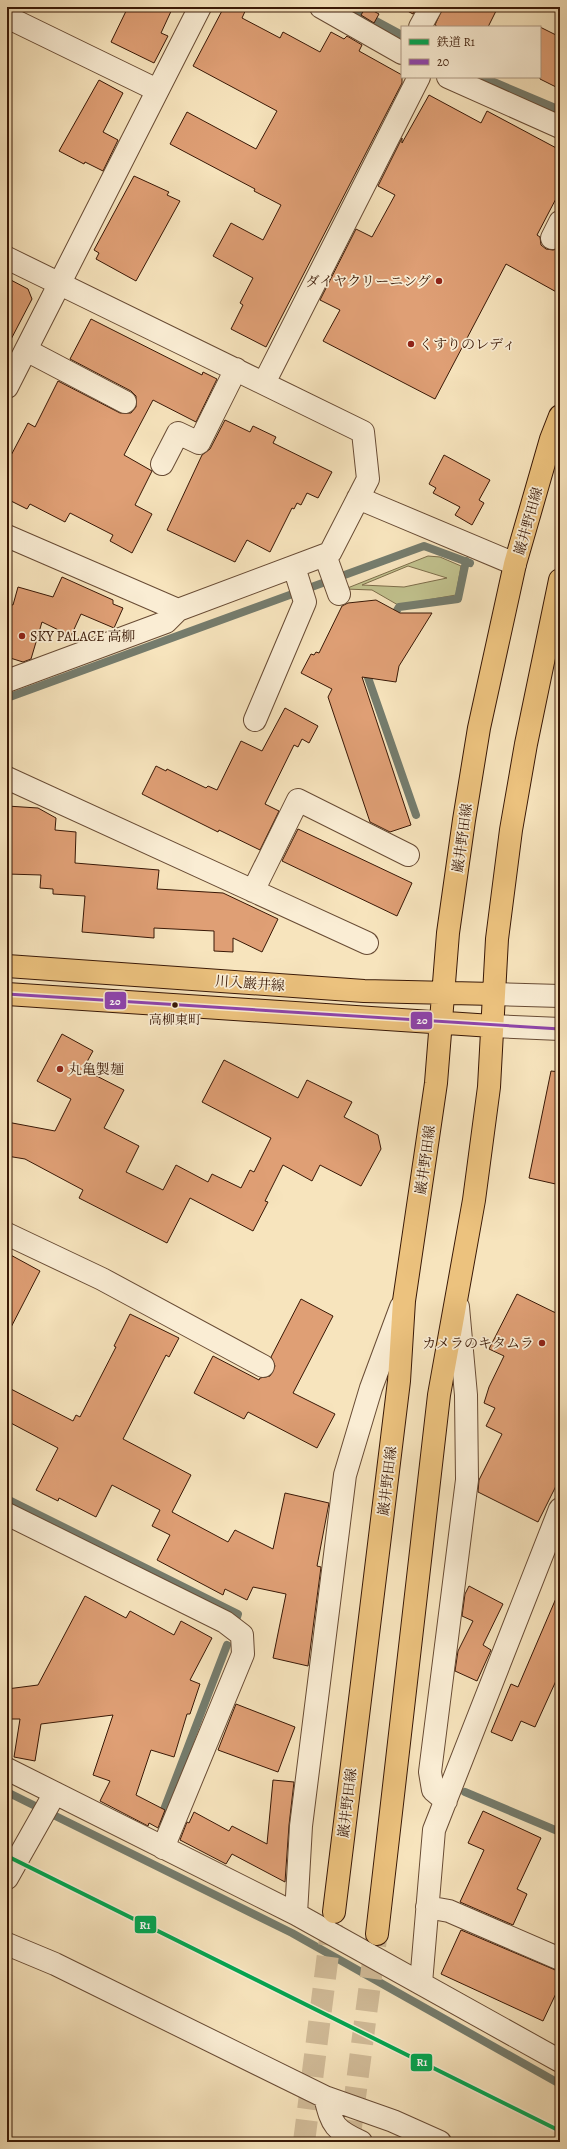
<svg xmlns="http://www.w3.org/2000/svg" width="567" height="2149" font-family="Alegreya,'Noto Serif JP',serif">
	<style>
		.green { fill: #c1c28e; stroke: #7d6d4a; fill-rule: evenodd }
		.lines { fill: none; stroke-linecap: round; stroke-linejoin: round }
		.stream { stroke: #757c6d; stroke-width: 8 }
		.building { fill: #df9f75; stroke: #391806 }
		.major-tunnel { stroke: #d1bb98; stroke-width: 22; stroke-dasharray: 22 11; stroke-linecap: butt }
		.minor-casing { stroke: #684b34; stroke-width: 24 }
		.major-casing { stroke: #391806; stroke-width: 24 }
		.minor { stroke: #faedd4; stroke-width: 22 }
		.major { stroke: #ecc27e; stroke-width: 22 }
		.bus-1-casing { stroke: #faedd4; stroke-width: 6 }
		.bus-1 { stroke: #8e44ad; stroke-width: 3 }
		.rail-1-casing { stroke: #faedd4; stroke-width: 7 }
		.rail-1 { stroke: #00a651; stroke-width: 4 }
		.poi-dot { fill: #8f2418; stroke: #faedd4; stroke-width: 1.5 }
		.bus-dot { fill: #391806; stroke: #faedd4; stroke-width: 1.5 }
		.labels { text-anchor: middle; stroke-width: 3.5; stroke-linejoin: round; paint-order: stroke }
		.bus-label { font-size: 13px; fill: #391806; stroke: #faedd4 }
		.poi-label { font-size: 14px; fill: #391806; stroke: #faedd4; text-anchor: start }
		.street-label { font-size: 14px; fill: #391806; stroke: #faedd4 }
		.line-badge { stroke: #faedd4; stroke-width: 1.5 }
		.badge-label { font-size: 11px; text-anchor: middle; font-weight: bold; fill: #fff }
	</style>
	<rect width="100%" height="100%" fill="#f7e4bd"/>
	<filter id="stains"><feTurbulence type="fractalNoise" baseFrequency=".005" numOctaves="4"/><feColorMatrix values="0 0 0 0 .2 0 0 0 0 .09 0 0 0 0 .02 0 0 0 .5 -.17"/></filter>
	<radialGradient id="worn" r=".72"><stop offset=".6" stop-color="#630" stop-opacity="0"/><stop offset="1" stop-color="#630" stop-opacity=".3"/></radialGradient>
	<path class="green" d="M428,556L440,557L461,566L456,595L398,605L372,590L345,589ZM408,566L447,578L404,587L362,585Z"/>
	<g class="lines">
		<path class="stream" d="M350,7L402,35
			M482,77L560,110
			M391,620L399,607L458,599L466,561
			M365,669L416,815
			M7,698L424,546L470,563
			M7,1499L238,1614L236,1620
			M7,1792L292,1933L560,2084
			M465,1792L560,1832
			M160,1820L227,1645"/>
	</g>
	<path class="building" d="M128,7H173L161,33L168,36L154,63L111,42Z
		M224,7H247L242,18L280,38L283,32L320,52L331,32L344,39L347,36L362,45L359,51L402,75V83L266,347L231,329L243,305L240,303L253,278L213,256L231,223L263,240L281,205L254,191L255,189L170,144L187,112L256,149L277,111L193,66Z
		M366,7L379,14L374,23L361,15Z
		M400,7H417L413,14Z
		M443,7H498L488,27H438L435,25Z
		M540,27L560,37V89L540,79Z
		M99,80L123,93L103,132L118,140L103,171L85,162L84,164L59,151Z
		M429,95L481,123L487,111L560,150V191L537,235L540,237L541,245L546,249L553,250L560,248V294L506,264L435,399L323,341L340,310L320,300L356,229L372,237L395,195L378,186L402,138V143Z
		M134,176L169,192L167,195L180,201L136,281L96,259L99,253L94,250Z
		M7,278L28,289L32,299L7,347Z
		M91,319L202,375L203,372L217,379L196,422L153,400L124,455L152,471L135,505L152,514L132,553L110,541L113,535L70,513L65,522L30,504L27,509L7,499V463L28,423L35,427L58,381L120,413H131L136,407V396L131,391L70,359Z
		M225,420L250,432L253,426L276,437L273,443L332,472L318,498L307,493L301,505L297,503L294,509L292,508L270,552L247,540L235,562L167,530L202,455L210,449Z
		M444,455L490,480L479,500L484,503L472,525L455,515L460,507L433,493L436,488L429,484Z
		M62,577L113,600V604L123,608L114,628L81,614L71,636L42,622L31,659L23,662L7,657V604L13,605L18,587L53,597Z
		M376,600L400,613H432L399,666L396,682L362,677L411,825L390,832L370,822L328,697L332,689L301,673L311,654L314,655L316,652L319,653L342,606L348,603Z
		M285,708L318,726L309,743L302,739L298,747L294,745L265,804L279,811L260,850L219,830L218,832L142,794L156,766L166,771L167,769L206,788L208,786L217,790L241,741L262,751Z
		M7,806L38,808L56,818L55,830L76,832L75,863L159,870L157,889L223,893L278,919L262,952L233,938V952L214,951V931L154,928V938L82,932L85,896L53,894V889L40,888L41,875L7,874Z
		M298,829L412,883L397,916L282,861Z
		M62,1034L93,1051L83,1069L124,1090L104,1128L139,1146L126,1172L163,1190L176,1165L208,1182L212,1174L241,1188L250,1170L254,1172L271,1138L202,1102L224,1060L298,1098L307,1080L352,1102L344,1117L378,1135L381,1149L361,1186L320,1165L312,1181L283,1165L265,1201L268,1202L253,1231L190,1198L167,1243L79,1198L83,1190L25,1159L7,1156V1122L55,1131L71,1099L37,1081Z
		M551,1071L560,1072V1185L529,1178Z
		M7,1253L40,1271L7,1335Z
		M517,1294L560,1315V1478L538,1522L478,1492L479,1480L502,1434L486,1426L495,1408L484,1403L489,1387L504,1356L489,1349Z
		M301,1299L333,1316L293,1393L335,1414L317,1448L248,1412L244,1419L194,1393L213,1356L259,1380L260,1378L270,1376L275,1366L271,1357Z
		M130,1314L179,1338L169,1357L166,1355L123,1439L191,1475L172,1512L228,1542L235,1530L273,1549L285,1493L329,1503L317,1566L321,1567L308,1666L273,1658L286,1594L253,1587L247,1600L225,1589L223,1595L157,1560L170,1535L152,1526L160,1510L112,1485L96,1517L59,1498L58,1501L36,1490L58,1448L7,1421V1387L73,1421L76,1415L80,1417L116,1347L114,1346Z
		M469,1586L503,1604L483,1645L491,1650L477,1681L455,1671L458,1651L473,1621L462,1616L465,1594Z
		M560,1589V1672L535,1727L521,1721L512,1741L491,1732L511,1684L518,1687Z
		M85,1596L126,1618L130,1611L174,1635L181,1621L212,1638L190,1680L200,1684L190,1714H187L174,1757L151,1750L136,1795L165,1810L158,1828L149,1823L148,1826L100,1801L110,1781L93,1775L113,1715L41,1724L35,1761L14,1757L20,1719H7V1689L38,1685Z
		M236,1704L295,1727L278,1772L218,1750Z
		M273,1780L294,1782L289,1825L285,1882L232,1854L226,1864L180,1840L187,1822L189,1823L194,1812L229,1831L232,1826L267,1844Z
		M483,1811L541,1838L517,1889L527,1894L513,1925L460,1902L484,1850L468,1843Z
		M461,1930L560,1972V1985L543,2021L441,1974Z"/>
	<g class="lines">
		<path class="major-tunnel" d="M304,2142L333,1915
			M349,2142L376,1939"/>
		<g class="minor-casing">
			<path id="minor" d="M321,7L402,53
				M7,17L157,90
				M420,27L431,7
				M448,77L560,127
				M552,238L560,222
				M7,258L363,432L368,479L330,553L178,610L166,622L7,681
				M26,350L125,402
				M264,383L419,77
				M7,387L200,7
				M162,464L178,433L199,443L236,369
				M358,498L515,564
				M7,536L178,610
				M325,555L339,594
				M255,720L305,602L294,567
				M7,778L367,943
				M253,891L298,800L408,855
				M494,994L560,996
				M492,1026L560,1029
				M7,1234L102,1279L263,1366
				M7,1514L225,1622L242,1635L243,1654L163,1848
				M7,1769L296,1914L560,2061
				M446,1801L433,1790L430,1772L467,1480L466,1395L458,1307
				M7,1878L55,1793
				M427,1907L449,1911L560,1959
				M296,1914L301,1826L345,1475L371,1388L401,1307
				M7,1944L55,1964L325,2097L393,2121L440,2142
				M421,1983L434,1830L560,1509
				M325,2097C332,2126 335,2130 361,2142"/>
		</g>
		<g class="major-casing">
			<path id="major" d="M7,966L364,991L494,994
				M7,994L492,1026
				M334,1912L399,1381L404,1301L436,1083L448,933L464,820L479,728L515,564L551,439L560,416
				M377,1934L439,1395L474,1200L489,1087L497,939L511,830L526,744L560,580"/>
		</g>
		<use href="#minor" class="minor"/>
		<use href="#major" class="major"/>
		<g class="bus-1-casing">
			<path id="bus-1" d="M7,994L560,1029"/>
		</g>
		<use href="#bus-1" class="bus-1"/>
		<g class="rail-1-casing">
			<path id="rail-1" d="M7,1856L560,2131"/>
		</g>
		<use href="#rail-1" class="rail-1"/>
	</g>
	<g class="poi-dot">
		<circle cx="439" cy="281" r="4"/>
		<circle cx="411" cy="344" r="4"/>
		<circle cx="22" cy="636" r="4"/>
		<circle cx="60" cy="1069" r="4"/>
		<circle cx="542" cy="1343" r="4"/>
	</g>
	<circle class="bus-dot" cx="175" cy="1005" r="3.5"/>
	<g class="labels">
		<g class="bus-label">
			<text x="175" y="1024">高柳東町</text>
		</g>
		<g class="poi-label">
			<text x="431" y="286" text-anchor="end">ダイヤクリーニング</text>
			<text x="419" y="349">くすりのレディ</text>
			<text x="30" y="641">SKY PALACE 高柳</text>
			<text x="68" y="1074">丸亀製麺</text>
			<text x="534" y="1348" text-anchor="end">カメラのキタムラ</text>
		</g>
		<g class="street-label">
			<text transform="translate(528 521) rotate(-74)" y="5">巌井野田線</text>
			<text transform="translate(462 838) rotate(-82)" y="5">巌井野田線</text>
			<text transform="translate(250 983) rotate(4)" y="5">川入巌井線</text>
			<text transform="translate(425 1160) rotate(-82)" y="5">巌井野田線</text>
			<text transform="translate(387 1481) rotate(-83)" y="5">巌井野田線</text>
			<text transform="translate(347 1803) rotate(-83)" y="5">巌井野田線</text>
		</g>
	</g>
	<g class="line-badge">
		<rect x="104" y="991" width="23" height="19" rx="4" fill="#8e44ad"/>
		<rect x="410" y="1011" width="23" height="19" rx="4" fill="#8e44ad"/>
		<rect x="134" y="1915" width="23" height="19" rx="4" fill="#00a651"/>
		<rect x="410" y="2053" width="23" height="19" rx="4" fill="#00a651"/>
	</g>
	<g class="badge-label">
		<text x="115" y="1005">20</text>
		<text x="422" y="1024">20</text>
		<text x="145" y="1929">R1</text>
		<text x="422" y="2066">R1</text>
	</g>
	<rect width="567" height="2149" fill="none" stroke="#f7e4bd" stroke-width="24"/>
	<rect x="8" y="8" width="551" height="2133" fill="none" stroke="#391806" stroke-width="2"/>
	<rect x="12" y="12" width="543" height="2125" fill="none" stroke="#391806"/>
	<rect x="401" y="26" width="140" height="52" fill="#faedd4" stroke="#ad9882"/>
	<rect x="409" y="39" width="20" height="6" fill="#00a651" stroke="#ad9882"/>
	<text x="437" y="46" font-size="12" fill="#391806">鉄道 R1</text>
	<rect x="409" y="59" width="20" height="6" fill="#8e44ad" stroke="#ad9882"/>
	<text x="437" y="66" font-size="12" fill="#391806">20</text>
	<rect width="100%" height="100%" filter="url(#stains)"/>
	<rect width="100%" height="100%" fill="url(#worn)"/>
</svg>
